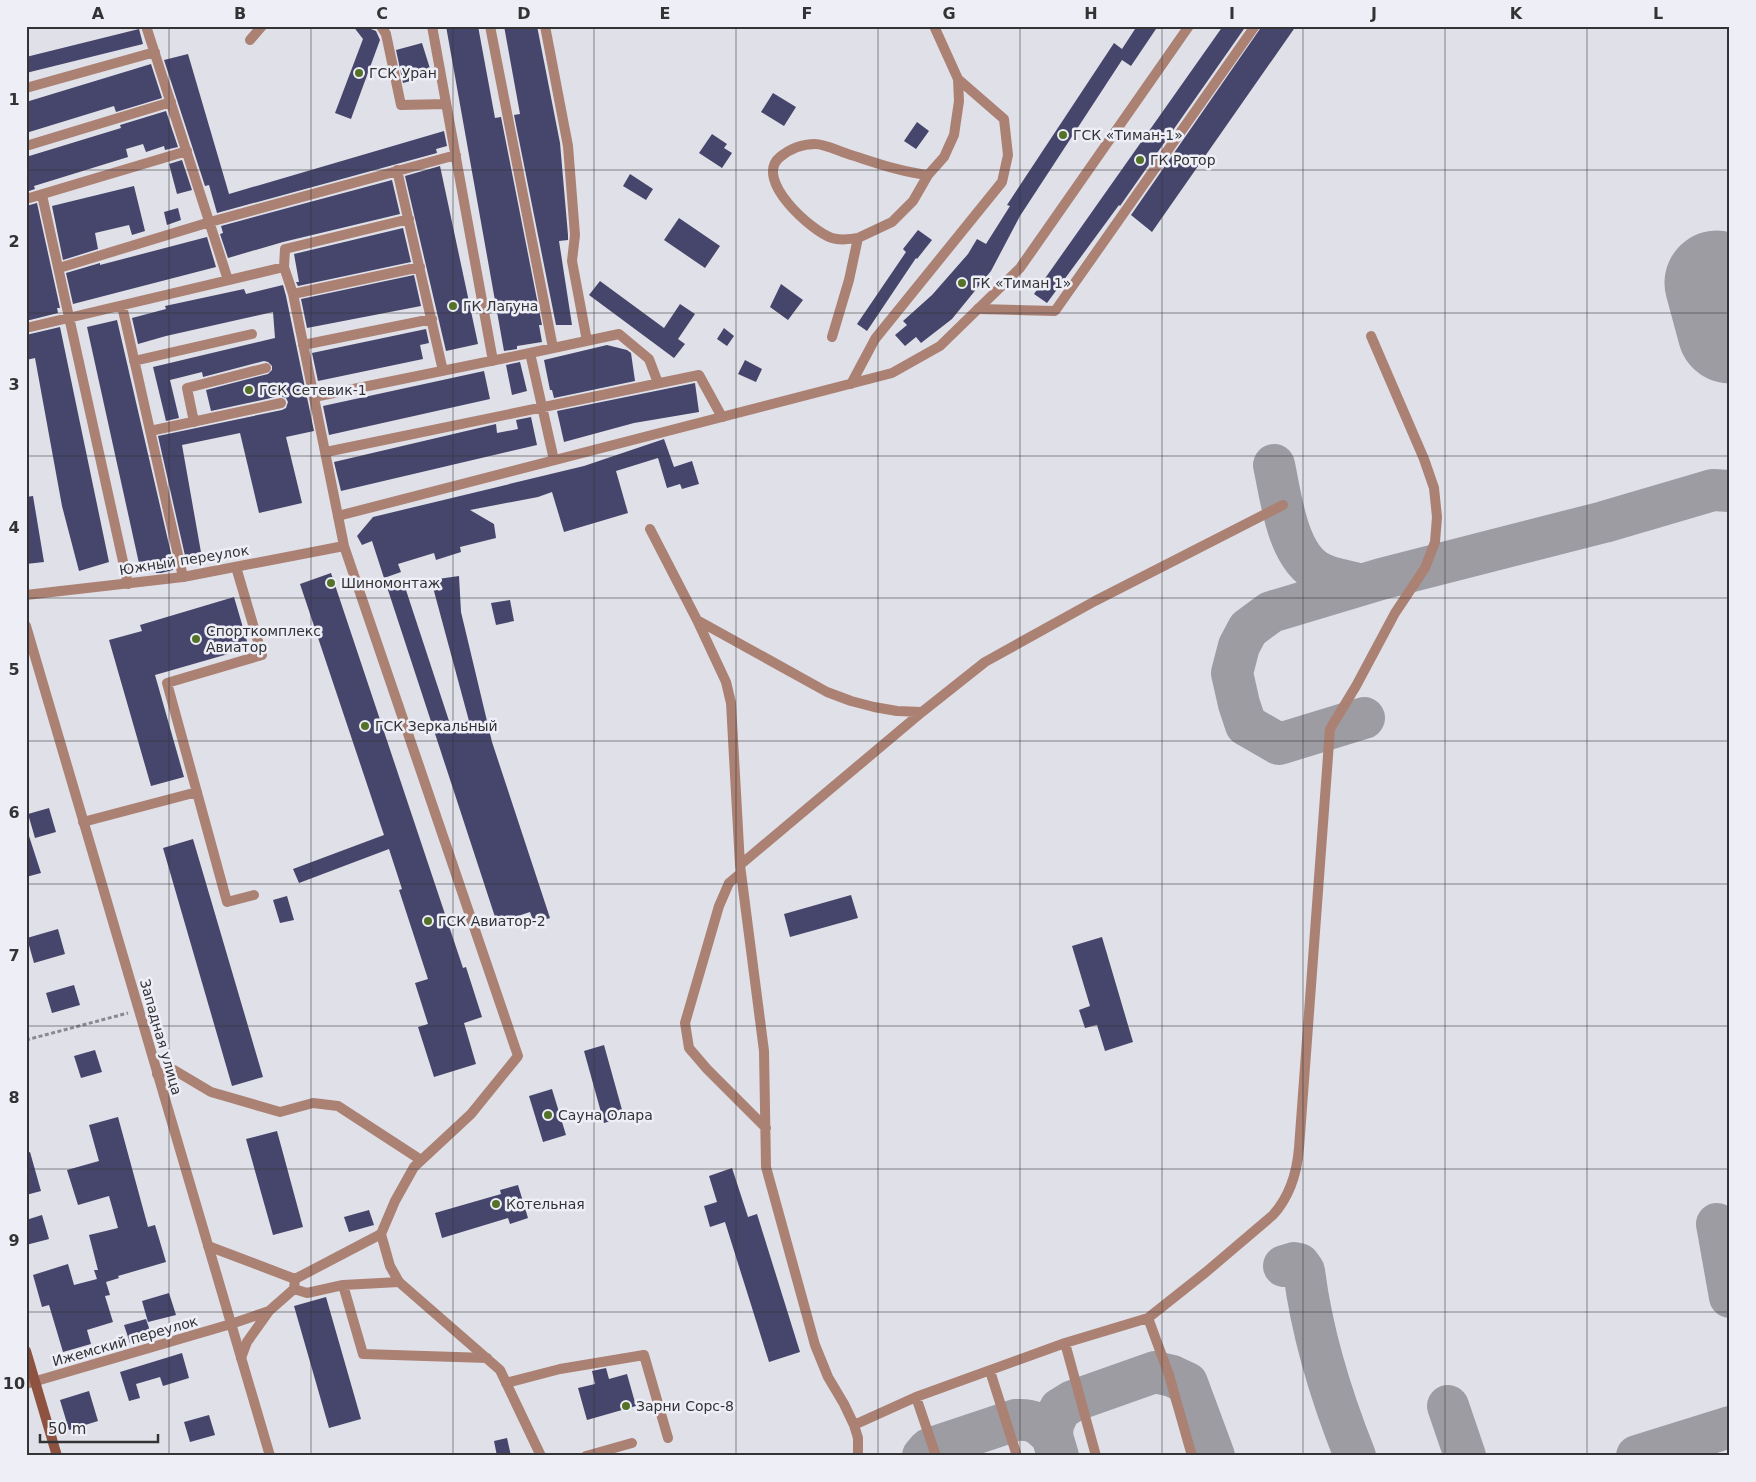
<svg xmlns="http://www.w3.org/2000/svg" width="1756" height="1482" font-family="'DejaVu Sans',sans-serif">
	<style>
		.lines { fill: none; stroke-linecap: round; stroke-linejoin: round }
		.taxiway { stroke: #9c9ca2; stroke-width: 42 }
		.runway { stroke: #9c9ca2; stroke-width: 105 }
		.building { fill: #46456c }
		.path { stroke: #89898e; stroke-width: 3; stroke-dasharray: 4 2.5; stroke-linecap: butt }
		.lane { stroke: #ab8174; stroke-width: 10 }
		.street { stroke: #ab8174; stroke-width: 10 }
		.secondary { stroke: #8e5340; stroke-width: 10 }
		.grid { fill: none; stroke: #333336; stroke-width: 1; stroke-opacity: 0.55 }
		.poi-dot { fill: #547228; stroke: #edeef6; stroke-width: 2 }
		.labels { text-anchor: middle; stroke-width: 5; stroke-linejoin: round; paint-order: stroke }
		.poi-label { font-size: 14px; fill: #333336; stroke: #edeef6; text-anchor: start }
		.street-label { font-size: 14px; fill: #333336; stroke: #edeef6 }
		.neatline { fill: none; stroke: #333336; stroke-width: 2 }
		.grid-label { font-size: 16px; text-anchor: middle; font-weight: bold; fill: #333336 }
	</style>
	<rect width="100%" height="100%" fill="#e0e0e8"/>
	<g class="lines">
		<path class="taxiway" d="M1274,465C1281,497 1287,557 1320,573C1333,580 1348,580 1361,585
			M1364,718L1279,744L1246,725L1239,704L1232,673L1239,646L1248,629L1271,612L1381,579L1604,522L1713,490L1730,491
			M1717,1224L1730,1297
			M1284,1266L1294,1263L1299,1264L1304,1271C1312,1335 1331,1396 1355,1456
			M1448,1406L1465,1456
			M923,1456L929,1449L1016,1420C1035,1419 1039,1424 1052,1436
			M1058,1456L1052,1436L1053,1424L1060,1409L1073,1401L1155,1372L1172,1376L1187,1383L1214,1456
			M1637,1456L1730,1427"/>
		<path class="runway" d="M1717,283L1730,331"/>
	</g>
	<path class="building" d="M353,26H363L376,31L380,40L351,119L335,113L363,39Z
		M446,26H478L495,118L501,117L542,325H539L542,342L517,346V349L504,351Z
		M504,26H537L560,143L568,235V240L559,241L572,325H556L514,115L520,114Z
		M1137,26H1158L1131,66L1122,60L1020,216L991,271L952,319L921,343L916,337L905,346L895,335L907,325L903,321L932,295L968,254L977,239L986,244L1010,206L1007,205L1114,43L1122,49Z
		M1223,26H1246L1120,206L1119,205L1047,303L1034,294Z
		M1262,26H1296L1152,232L1131,215Z
		M139,29L143,44L26,73V57Z
		M422,43L432,75L403,83L396,50Z
		M188,54L229,194L444,131L447,146L436,149L437,153L217,213L209,185L205,186L164,60Z
		M151,64L162,98L116,112L114,106L26,133V102Z
		M773,93L796,107L784,126L761,112Z
		M166,111L178,147L165,150L164,146L146,152L143,144L126,149L128,157L34,186L35,189L26,192V157L121,128L120,125Z
		M917,122L929,131L916,149L904,141Z
		M712,134L727,144L724,148L732,153L722,168L699,153Z
		M182,160L192,190L177,194L169,164Z
		M440,166L478,344L446,351L405,176Z
		M630,174L653,189L646,200L623,186Z
		M392,180L400,214L283,242L228,258L220,234L223,233L221,226Z
		M134,186L145,231L132,235L129,225L95,233L98,249L63,260L52,206Z
		M37,203L60,308H57L58,313L26,321V206Z
		M178,208L181,220L167,225L164,212Z
		M679,218L720,246L705,268L664,240Z
		M403,228L411,262L298,286L296,282H299L294,254Z
		M918,230L932,240L917,259L916,258L867,331L857,324L906,252L903,249Z
		M207,237L216,267L73,304L66,273L100,263V265Z
		M414,275L421,306L307,328L301,299Z
		M600,281L664,328L680,304L695,314L678,339L685,344L674,358L589,295Z
		M781,284L803,300L788,320L770,307Z
		M283,285L286,296L314,431L286,437L302,503L259,513L240,433L182,445L202,558L186,560L158,436L282,410L286,408L288,402L286,398L280,396L211,411L206,390L268,374L272,370V366L268,362L264,361L203,377L202,372L170,380L179,418L166,421L153,367L275,338L273,312L166,336L138,344L132,318L166,309L165,306L244,289L246,294Z
		M117,320L173,562H171L173,570L161,573H156L154,565L140,568L87,327Z
		M60,327L109,562L79,571L62,506L35,358L26,360V335Z
		M724,328L734,336L727,346L717,339Z
		M426,329L429,343L420,345L423,359L318,381L312,353Z
		M607,345L627,350L631,353L635,381L554,398L552,390H550L544,360Z
		M745,360L762,369L756,382L738,374Z
		M520,362L527,391L512,395L506,365Z
		M484,371L490,399L329,435L323,406Z
		M695,383L699,412L634,423L564,442L557,411Z
		M531,417L537,445L341,491L334,462L496,424L497,433L518,429L516,420Z
		M664,439L674,467L692,461L699,484L682,489L680,484L667,488L658,458L616,471L628,513L564,532L552,492L538,497L470,510L494,524L496,538L460,547L461,552L436,560L434,553L398,564L401,572L384,578L372,541L362,545L357,536L373,517L584,466Z
		M33,496L44,562L26,564V497Z
		M331,573L463,968L466,967L482,1017L464,1023L476,1064L434,1077L418,1027L428,1024L415,983L428,979L399,890L402,889L389,849L299,883L293,869L384,835L300,584Z
		M459,576L461,612L492,742L550,918L534,923L530,912L497,923L387,587L404,584L451,727L469,721L431,580Z
		M234,597L249,648L155,675L184,777L151,786L109,640L142,631L140,625Z
		M510,600L514,621L496,625L491,603Z
		M49,808L56,832L35,838L28,814Z
		M26,836H29L41,873L26,877Z
		M193,839L263,1077L232,1086L163,848Z
		M851,895L858,918L790,937L784,914Z
		M287,896L294,920L280,923L273,900Z
		M58,929L65,954L34,963L27,938Z
		M1102,937L1133,1042L1105,1051L1097,1025L1085,1028L1079,1010L1090,1006L1072,946Z
		M74,985L80,1005L52,1013L46,993Z
		M604,1045L624,1117L604,1123L584,1051Z
		M95,1050L102,1072L81,1078L74,1056Z
		M552,1089L566,1135L543,1142L529,1096Z
		M118,1117L148,1227L155,1225L166,1262L118,1276L119,1278L106,1282L110,1295L105,1296L113,1322L87,1330L91,1344L63,1352L49,1305L42,1307L33,1275L68,1264L74,1285L97,1279L94,1270H98L89,1235L118,1228L109,1196L78,1205L67,1170L99,1161L89,1125Z
		M277,1131L303,1227L273,1235L246,1139Z
		M30,1152L41,1191L26,1195V1153Z
		M732,1168L748,1217L757,1214L800,1352L769,1362L725,1222L710,1227L704,1206L717,1202L709,1176Z
		M518,1185L528,1218L510,1224L508,1218L442,1238L435,1213L501,1194L500,1190Z
		M369,1210L374,1225L349,1232L344,1217Z
		M42,1215L49,1239L26,1245V1220Z
		M169,1293L176,1315L148,1322L142,1301Z
		M326,1297L361,1419L329,1428L294,1306Z
		M146,1319L152,1337L130,1343L124,1325Z
		M182,1353L189,1378L163,1386L160,1377L136,1384L140,1398L129,1401L120,1372Z
		M606,1368L609,1379L627,1374L636,1406L587,1420L578,1388L595,1384L592,1371Z
		M89,1391L98,1421L69,1430L60,1400Z
		M209,1415L215,1435L190,1442L184,1422Z
		M507,1438L511,1456H497L494,1441Z"/>
	<g class="lines">
		<path class="path" d="M26,1040L128,1013"/>
		<path class="lane" d="M146,26L228,280
			M381,26L386,34L401,105L446,104
			M432,26L493,361
			M490,26L553,348
			M545,26L568,146L575,235L572,261L587,341
			M250,40L262,26
			M26,88L155,52
			M26,146L171,102
			M397,170L443,371
			M42,195L128,584
			M26,199L187,151
			M284,267L285,249L409,219
			M59,268L210,222L456,155
			M293,294L420,267
			M122,306L183,577
			M978,309L1055,311L1255,26
			M26,328L284,267L293,294L338,516
			M303,345L432,319
			M530,353L619,334L649,359L658,383
			M134,361L252,334
			M314,397L530,353L554,460
			M194,422L187,388L266,368
			M150,431L281,403
			M326,452L699,375L722,417
			M650,529L697,620L726,682L731,703L740,865L764,1051L766,1167L815,1345L828,1377L844,1404L854,1425L858,1438V1456
			M236,567L262,655L167,683L227,902L254,895
			M697,620L827,692L851,701L874,707L897,711L922,712
			M83,822L197,792
			M740,865L922,712L985,662L1095,601L1283,505
			M741,873L729,883L719,906L685,1023L689,1048L707,1069L766,1128
			M157,1074L174,1070L211,1092L280,1112L313,1103L338,1106L421,1160
			M208,1246L295,1279
			M343,1285L363,1354L487,1358
			M294,1289L295,1279L381,1234
			M231,1324L269,1311L294,1289L307,1293L343,1285L399,1282
			M1065,1343L1096,1456
			M241,1358L247,1342L269,1311
			M990,1371L1017,1456
			M506,1383L560,1369L644,1355L668,1438
			M916,1397L936,1456
			M854,1425L916,1397L1065,1343L1148,1318
			M586,1456L632,1443
			M1192,1456L1169,1375L1148,1318L1206,1272L1273,1215C1290,1196 1297,1173 1299,1148L1330,729L1356,686L1395,613L1425,568L1435,542L1437,517L1434,488L1424,459L1371,336"/>
		<path class="street" d="M858,238L892,222L913,201L928,175
			M832,337L849,280L858,238C849,239 841,241 832,238C811,231 753,179 780,157C791,148 802,144 815,144C825,144 838,151 848,154C874,162 900,172 928,175L944,157L954,135L959,101L958,79L934,26
			M851,384L875,339L1002,182L1008,155L1004,119L958,79
			M26,595L183,577L344,546
			M26,626L270,1456
			M26,1384L231,1324
			M541,1456L500,1370L399,1282L390,1266L381,1234L395,1201L414,1167L471,1114L518,1056L344,546L338,516L892,373L940,346L1020,268L1189,26"/>
		<path class="secondary" d="M26,1351L57,1456"/>
	</g>
	<path class="grid" d="M169,26V1456M311,26V1456M453,26V1456M594,26V1456M736,26V1456M878,26V1456M1020,26V1456M1162,26V1456M1303,26V1456M1445,26V1456M1587,26V1456M26,170H1730M26,313H1730M26,456H1730M26,598H1730M26,741H1730M26,884H1730M26,1026H1730M26,1169H1730M26,1312H1730"/>
	<g class="poi-dot">
		<circle cx="359" cy="73" r="5"/>
		<circle cx="1063" cy="135" r="5"/>
		<circle cx="1140" cy="160" r="5"/>
		<circle cx="962" cy="283" r="5"/>
		<circle cx="453" cy="306" r="5"/>
		<circle cx="249" cy="390" r="5"/>
		<circle cx="331" cy="583" r="5"/>
		<circle cx="196" cy="639" r="5"/>
		<circle cx="365" cy="726" r="5"/>
		<circle cx="428" cy="921" r="5"/>
		<circle cx="548" cy="1115" r="5"/>
		<circle cx="496" cy="1204" r="5"/>
		<circle cx="626" cy="1406" r="5"/>
	</g>
	<g class="labels">
		<g class="poi-label">
			<text x="369" y="78">ГСК Уран</text>
			<text x="1073" y="140">ГСК «Тиман-1»</text>
			<text x="1150" y="165">ГК Ротор</text>
			<text x="972" y="288">ГК «Тиман 1»</text>
			<text x="463" y="311">ГК Лагуна</text>
			<text x="259" y="395">ГСК Сетевик-1</text>
			<text x="341" y="588">Шиномонтаж</text>
			<text x="206" y="636">Спорткомплекс<tspan x="206" dy="16">Авиатор</tspan></text>
			<text x="375" y="731">ГСК Зеркальный</text>
			<text x="438" y="926">ГСК Авиатор-2</text>
			<text x="558" y="1120">Сауна Олара</text>
			<text x="506" y="1209">Котельная</text>
			<text x="636" y="1411">Зарни Сорс-8</text>
		</g>
		<g class="street-label">
			<text transform="translate(184 560) rotate(-9)" y="5">Южный переулок</text>
			<text transform="translate(161 1037) rotate(74)" y="5">Западная улица</text>
			<text transform="translate(125 1341) rotate(-16)" y="5">Ижемский переулок</text>
		</g>
	</g>
	<rect width="1756" height="1482" fill="none" stroke="#edeef6" stroke-width="55"/>
	<path d="M40 1434v8h118v-8" fill="none" stroke="#333336" stroke-width="2.5"/>
	<text x="48" y="1434" font-size="15" fill="#333336" stroke="#edeef6" stroke-width="4" paint-order="stroke">50 m</text>
	<rect x="28" y="28" width="1700" height="1426" class="neatline"/>
	<g class="grid-label">
		<text x="98" y="19">A</text>
		<text x="240" y="19">B</text>
		<text x="382" y="19">C</text>
		<text x="524" y="19">D</text>
		<text x="665" y="19">E</text>
		<text x="807" y="19">F</text>
		<text x="949" y="19">G</text>
		<text x="1091" y="19">H</text>
		<text x="1232" y="19">I</text>
		<text x="1374" y="19">J</text>
		<text x="1516" y="19">K</text>
		<text x="1658" y="19">L</text>
		<text x="14" y="105">1</text>
		<text x="14" y="247">2</text>
		<text x="14" y="390">3</text>
		<text x="14" y="533">4</text>
		<text x="14" y="675">5</text>
		<text x="14" y="818">6</text>
		<text x="14" y="961">7</text>
		<text x="14" y="1103">8</text>
		<text x="14" y="1246">9</text>
		<text x="14" y="1389">10</text>
	</g>
</svg>
